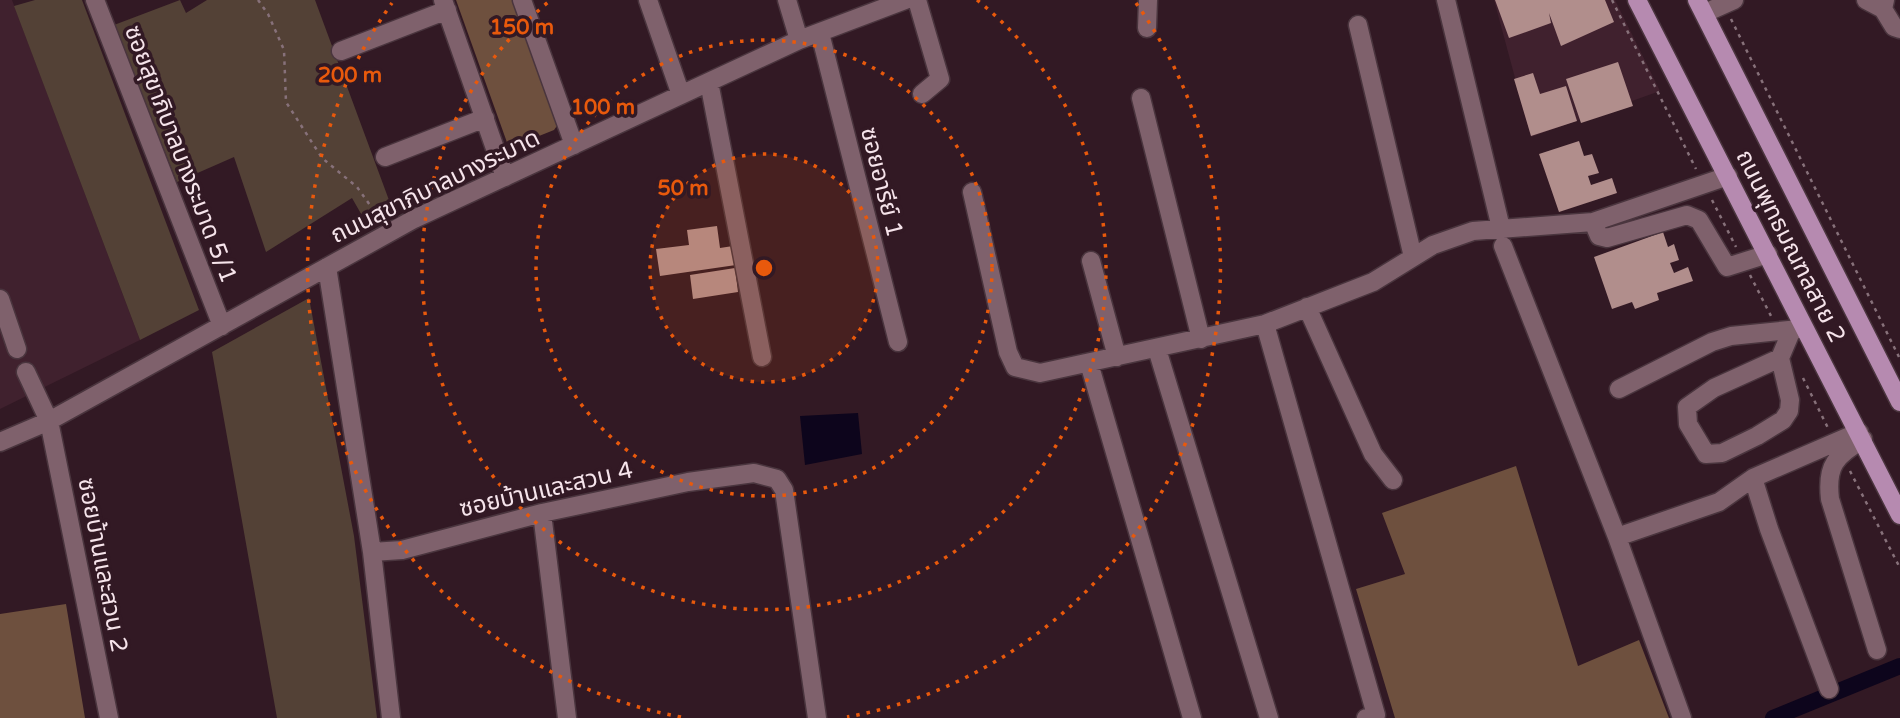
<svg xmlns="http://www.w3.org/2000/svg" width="1900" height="718" font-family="'Varela Round','Noto Sans Thai',sans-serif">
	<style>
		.built { fill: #40212e }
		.green { fill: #534136 }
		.forest { fill: #6e503e }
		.water { fill: #0d051c }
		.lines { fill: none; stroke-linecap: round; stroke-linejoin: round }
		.canal { stroke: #0d051c; stroke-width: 16 }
		.building { fill: #b18e8c }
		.minor-casing { stroke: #4a353e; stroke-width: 21 }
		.major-casing { stroke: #4a353e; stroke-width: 21 }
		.path { stroke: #87717a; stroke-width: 2.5; stroke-dasharray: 3.5 5; stroke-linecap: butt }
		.minor { stroke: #7f616c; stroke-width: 18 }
		.major { stroke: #b68ab0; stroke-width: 18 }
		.ring { fill: none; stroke: #e8590c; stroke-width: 3.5; stroke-dasharray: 3.5 7 }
		.labels { text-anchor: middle; stroke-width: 7; stroke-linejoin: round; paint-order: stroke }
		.street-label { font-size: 24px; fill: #f6e4eb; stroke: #321924 }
		.centre { fill: #e8590c; stroke: #321924; stroke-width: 3.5 }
		.ring-label { font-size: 21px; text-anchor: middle; font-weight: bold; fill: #e8590c; stroke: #321924; stroke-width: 7; stroke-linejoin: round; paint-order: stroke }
	</style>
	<rect width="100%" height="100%" fill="#321924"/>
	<path class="built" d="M0,0H12L140,340L0,409Z
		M1494,0H1615L1660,91L1531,137Z"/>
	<path class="green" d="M35,0H82L199,310L140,340L14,6Z
		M180,0L186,13L207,0H315L393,211L368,226L352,198L266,252L234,157L177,182L114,25Z
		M309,298L354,536L377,718H277L212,352Z"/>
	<path class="forest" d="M456,0H514L559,123L554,130L509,148Z
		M1516,466L1578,666L1639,640L1669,718H1395L1356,589L1405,574L1382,513Z
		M66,604L85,718H0V614Z"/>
	<path class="water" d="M858,413L862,454L805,465L800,416Z"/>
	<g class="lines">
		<path class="canal" d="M1773,718L1900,666"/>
	</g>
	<path class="building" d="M1495,0H1605L1614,22L1561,46L1549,13L1551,23L1509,38Z
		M1618,62L1633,106L1581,123L1566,79Z
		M1533,73L1540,94L1566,86L1577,121L1531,136L1514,79Z
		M1579,141L1584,156L1592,154L1599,173L1588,176L1591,185L1612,178L1617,193L1559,212L1539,154Z
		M717,226L720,248L733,246L736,265L660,276L656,249L689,245L687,230Z
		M1663,232L1668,247L1674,244L1679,260L1670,263L1674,273L1688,267L1693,281L1657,293L1659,300L1635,309L1632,302L1612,309L1594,257Z
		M735,268L738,292L693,299L690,275Z"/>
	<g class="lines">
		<g class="minor-casing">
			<path id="minor" d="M95,0L222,326
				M443,0L505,177
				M522,0L574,145
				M648,0L681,95
				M787,0L799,40
				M917,0L940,79L922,94
				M1446,0L1501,228
				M1866,0L1883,9
				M1885,0L1883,9L1894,27L1900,29
				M1705,13L1734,0
				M1358,25L1413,257
				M1147,28L1148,0
				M820,33L898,342
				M341,51L447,10
				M709,82L762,357
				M1141,98L1201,339
				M385,157L485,118
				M972,192L1008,352L1015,367L1040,373L1265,324L1373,282L1433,245L1473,231L1593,222L1728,176
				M1593,222L1599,236L1607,238L1687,215L1699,220L1727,267L1768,254
				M1503,246L1617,537L1719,502L1753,478L1859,432
				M1091,261L1117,357
				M327,267L372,552L402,550L542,513L688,482L754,473L777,479L784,490L817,718
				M0,299L17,349
				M1307,307L1373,454L1393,480
				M1265,324L1376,715L1366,718
				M1157,349L1269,718
				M1780,358L1714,388L1687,407L1688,424L1706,454L1722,453L1757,436L1783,420L1789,411L1790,400L1780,358L1791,332
				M1089,363L1192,718
				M26,372L49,421L109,718
				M1619,389L1712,342L1731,336L1799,329
				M1863,439C1836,457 1826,464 1830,499L1877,650
				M0,442L49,421L414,219L799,40L905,0
				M1753,478L1769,529L1829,689
				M542,513L567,718
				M1617,537L1682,718
				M372,552L391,718"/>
		</g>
		<g class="major-casing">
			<path id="major" d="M1637,0L1900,515
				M1697,0L1900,402"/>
		</g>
		<path class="path" d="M258,0L268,14L284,50L286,102L322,158L357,187L380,219
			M1612,0L1696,169
			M1731,19L1900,359
			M1712,200L1736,247
			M1750,275L1771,316
			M1803,378L1828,428
			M1850,471L1900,568"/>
		<use href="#minor" class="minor"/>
		<use href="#major" class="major"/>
	</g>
	<circle cx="764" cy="268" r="114" fill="#e8590c" fill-opacity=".12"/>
	<g class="ring">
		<circle cx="764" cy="268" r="114"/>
		<circle cx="764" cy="268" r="228"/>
		<path d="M977 0A342 342 0 1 1 551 0"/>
		<path d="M681 717A457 457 0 0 1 392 3M1136 3A457 457 0 0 1 847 717"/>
	</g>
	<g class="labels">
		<g class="street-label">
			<text transform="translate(181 154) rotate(69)" y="8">ซอยสุขาภิบาลบางระมาด 5/1</text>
			<text transform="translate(882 182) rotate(76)" y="8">ซอยอารีย์ 1</text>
			<text transform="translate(435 186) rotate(-26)" y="8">ถนนสุขาภิบาลบางระมาด</text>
			<text transform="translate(1791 246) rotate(63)" y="8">ถนนพุทธมณฑลสาย 2</text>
			<text transform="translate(546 489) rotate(-13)" y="8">ซอยบ้านและสวน 4</text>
			<text transform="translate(103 565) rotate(79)" y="8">ซอยบ้านและสวน 2</text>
		</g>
	</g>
	<circle cx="764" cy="268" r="10" class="centre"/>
	<g class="ring-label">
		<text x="522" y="34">150 m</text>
		<text x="350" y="82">200 m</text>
		<text x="603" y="114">100 m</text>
		<text x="683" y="195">50 m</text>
	</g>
</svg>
